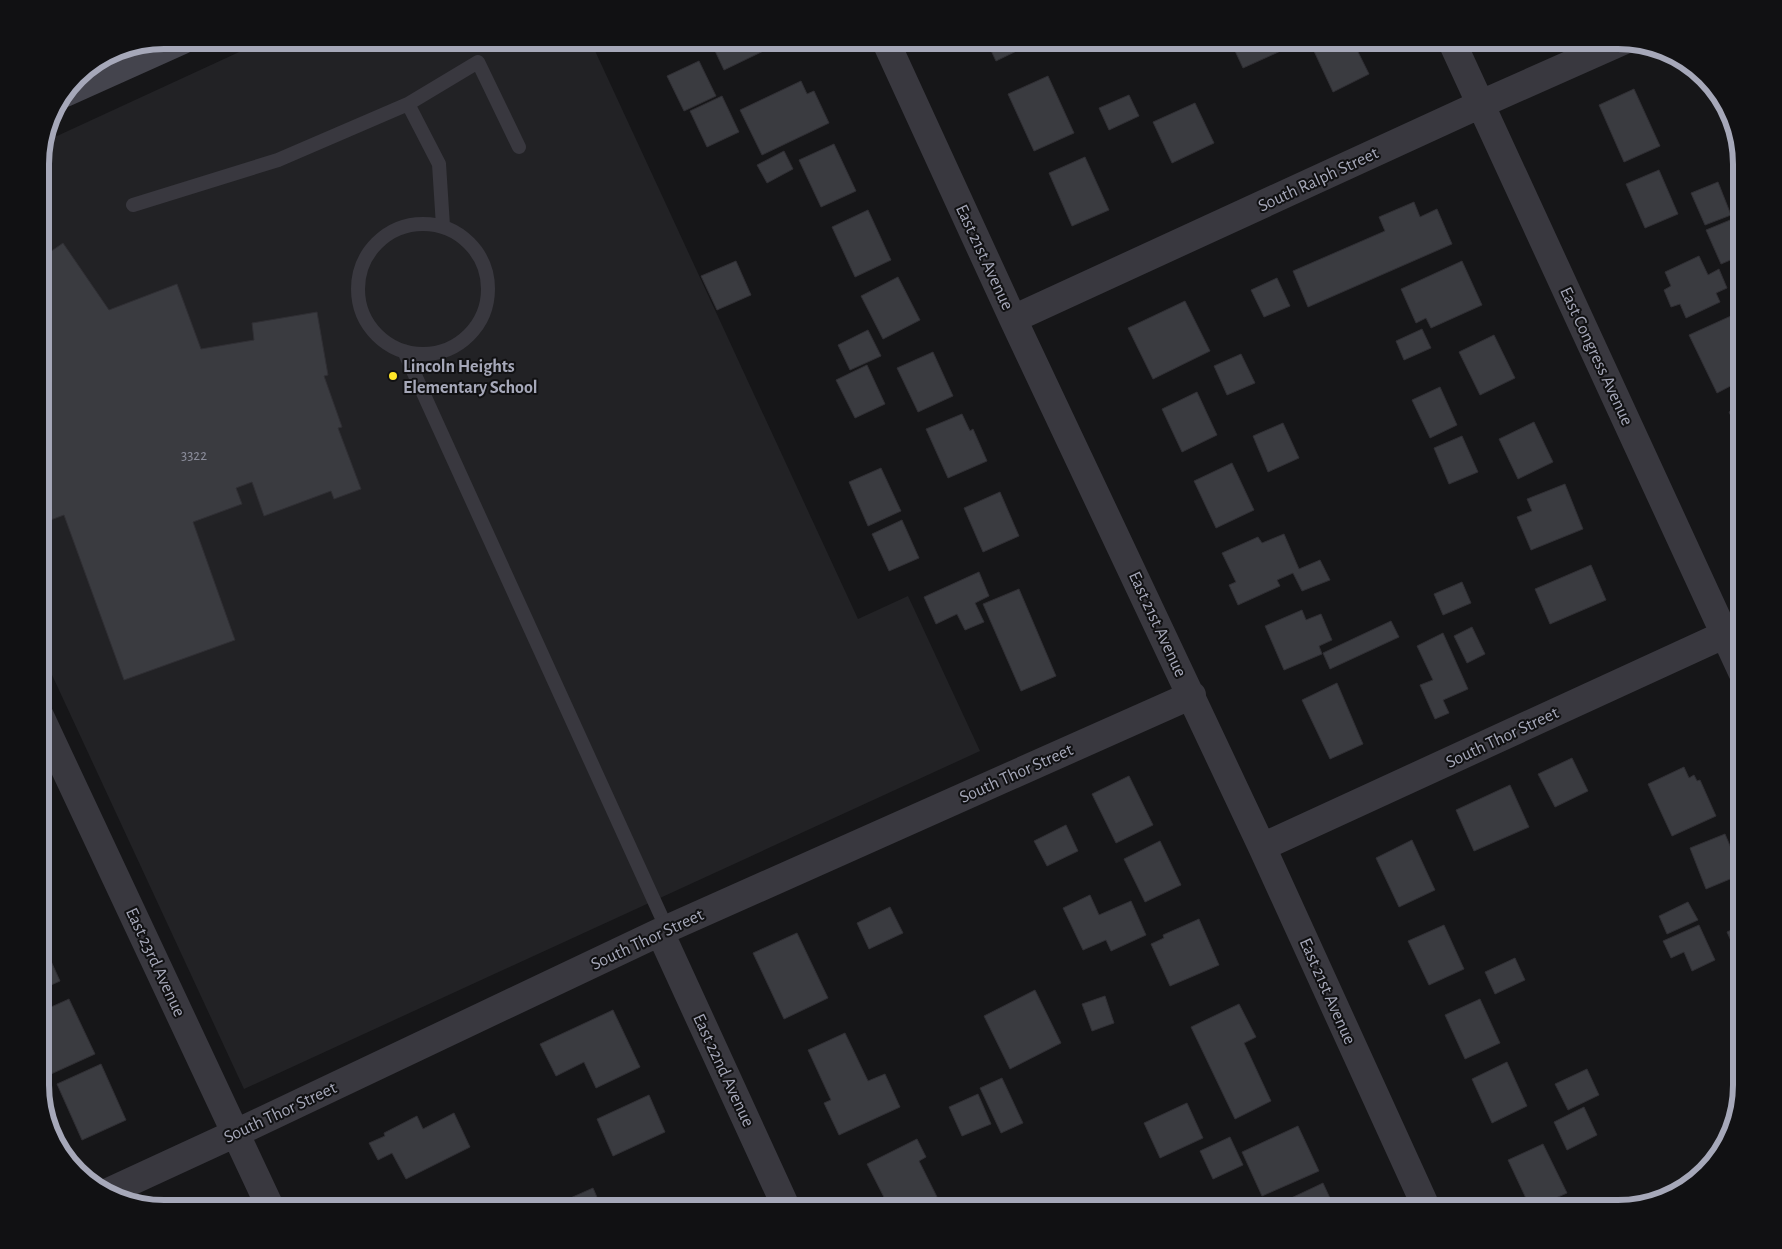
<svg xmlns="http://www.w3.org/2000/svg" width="1782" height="1249" font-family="'Alegreya Sans',sans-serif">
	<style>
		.built { fill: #222225 }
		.building { fill: #3a3b40; stroke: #302f34 }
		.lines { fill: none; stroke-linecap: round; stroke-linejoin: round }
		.service { stroke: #39383f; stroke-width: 14 }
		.minor { stroke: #39383f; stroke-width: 28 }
		.secondary { stroke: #44444d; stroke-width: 28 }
		.poi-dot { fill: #ffe527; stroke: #111113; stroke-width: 2 }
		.labels { text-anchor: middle; stroke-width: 4; stroke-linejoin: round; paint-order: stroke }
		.number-label { font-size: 15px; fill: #8b8d9b }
		.street-label { font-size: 18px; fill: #a6a8b9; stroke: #111113 }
		.poi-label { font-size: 18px; font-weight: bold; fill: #a6a8b9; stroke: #111113; text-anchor: start }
		.rim { fill: none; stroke: #a6a8b9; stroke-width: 6 }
	</style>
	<rect width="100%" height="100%" fill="#161618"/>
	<path class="built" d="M265,40H590L858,619L908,596L980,751L244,1089L40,649V156L44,142Z"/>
	<path class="building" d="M710,40H781L782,42L724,70Z
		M986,40H1031L1033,43L996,61Z
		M1230,40H1281L1285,49L1243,68Z
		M1331,40H1352L1369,74L1333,92L1313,49Z
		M699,61L716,96L684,111L667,76Z
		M1048,76L1074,133L1034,151L1008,94Z
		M801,81L807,94L814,91L829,123L762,155L740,110Z
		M1634,89L1660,146L1624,162L1599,105Z
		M1129,95L1139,116L1109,130L1099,108Z
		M722,96L739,132L707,147L690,111Z
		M1721,99L1729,109L1731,118H1729Z
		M1195,103L1214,143L1172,163L1153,122Z
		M834,144L856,191L821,207L799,160Z
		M784,151L793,169L767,183L757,165Z
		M1085,157L1109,210L1072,226L1049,173Z
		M1659,170L1678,214L1645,228L1626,184Z
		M1718,182L1731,215L1705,225L1691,193Z
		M1414,202L1420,217L1437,209L1452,244L1308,307L1293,271L1385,231L1379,217Z
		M868,210L891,260L855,277L832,227Z
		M1735,218L1742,235V255L1721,264L1706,230Z
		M63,243L109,310L177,284L201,349L254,340L252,323L317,312L328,375L324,376L342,427L338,428L361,489L334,499L331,491L264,516L252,482L236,488L242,504L193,522L235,640L124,680L64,515L40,524V428L50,424L47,416L40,419V259Z
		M1699,256L1708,275L1719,269L1727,288L1716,293L1720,302L1686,318L1680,304L1671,307L1664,290L1671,286L1665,272Z
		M736,261L751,295L717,310L701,276Z
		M1462,261L1482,305L1431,328L1426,318L1416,323L1401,289Z
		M898,277L920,320L883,339L861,296Z
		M1277,278L1290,306L1264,317L1251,290Z
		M1185,301L1210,351L1153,379L1128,328Z
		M1742,311V380L1717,393L1689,335Z
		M1422,329L1431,348L1404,360L1396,341Z
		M868,330L881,356L850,370L838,345Z
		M1494,335L1515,378L1480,395L1459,352Z
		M933,352L953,396L918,412L897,368Z
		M1241,354L1255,383L1227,395L1214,366Z
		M867,365L885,404L855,418L836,380Z
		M1440,387L1457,425L1430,438L1412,400Z
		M1197,392L1217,435L1182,452L1162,409Z
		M1742,405V439L1729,412Z
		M962,414L970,431L973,429L987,461L948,478L926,429Z
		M1534,422L1553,462L1518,479L1499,439Z
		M1283,423L1299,458L1268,472L1253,436Z
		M1462,436L1478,472L1449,484L1434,448Z
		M1232,463L1254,510L1216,528L1194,481Z
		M881,468L901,511L868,526L849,482Z
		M1565,484L1583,529L1531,550L1517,517L1532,511L1527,499Z
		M1000,492L1019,536L983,552L964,508Z
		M902,520L919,558L889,571L872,534Z
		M1284,534L1299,569L1320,560L1330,580L1302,591L1293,573L1277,580L1280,586L1238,605L1229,585L1236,582L1222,553L1258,537L1262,543Z
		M1591,565L1606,600L1550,624L1535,589Z
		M979,572L989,596L975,603L984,622L965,630L957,614L936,624L924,597Z
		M1462,582L1471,603L1443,615L1434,594Z
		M1019,589L1056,676L1021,691L983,604Z
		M1302,610L1306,620L1321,614L1332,640L1319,646L1322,654L1284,670L1265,626Z
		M1391,621L1399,637L1330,669L1323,653Z
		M1472,627L1485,654L1467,663L1454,636Z
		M1443,633L1468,689L1443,700L1449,713L1435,719L1420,685L1433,680L1417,646Z
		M1337,683L1363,744L1330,759L1302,700Z
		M1572,758L1588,791L1555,807L1538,774Z
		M1684,767L1689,778L1694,775L1697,781L1700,780L1716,816L1672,836L1648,784Z
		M1129,776L1153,825L1116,843L1092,794Z
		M1510,785L1529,827L1474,851L1456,810Z
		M1066,825L1078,851L1047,866L1034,841Z
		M1725,834L1742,874L1706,889L1690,848Z
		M1412,840L1435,890L1399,907L1376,858Z
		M1160,841L1181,885L1145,902L1124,859Z
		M1090,895L1099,915L1131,901L1146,935L1111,951L1106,940L1083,950L1063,908Z
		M1688,902L1698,920L1667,934L1659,916Z
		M890,907L903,933L869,949L857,923Z
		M1199,919L1219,965L1170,986L1151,944L1164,938L1163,935Z
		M1444,925L1464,969L1429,985L1408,941Z
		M1699,925L1715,960L1692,971L1684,952L1671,958L1663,941Z
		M1742,925V965L1727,932Z
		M797,933L828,998L784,1019L753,953Z
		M40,937L60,981L40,990Z
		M1515,958L1525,980L1495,994L1485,972Z
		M1035,990L1061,1043L1010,1069L984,1016Z
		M1105,996L1114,1023L1092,1031L1082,1004Z
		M69,999L95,1054L51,1074L48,1069L40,1073V1012Z
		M1480,999L1500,1043L1465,1059L1445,1015Z
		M1239,1004L1256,1037L1244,1043L1271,1101L1235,1119L1191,1027Z
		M613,1010L640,1067L596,1088L584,1062L556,1076L540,1044Z
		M845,1033L868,1081L885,1074L900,1107L839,1135L824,1103L831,1100L808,1050Z
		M1507,1062L1527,1106L1492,1123L1472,1079Z
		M101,1064L126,1120L82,1140L57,1084Z
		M1587,1069L1599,1095L1568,1110L1555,1084Z
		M1002,1078L1023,1123L1001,1133L980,1088Z
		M978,1094L991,1124L962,1136L949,1107Z
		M649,1095L665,1132L613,1156L597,1119Z
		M1187,1103L1203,1138L1160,1158L1144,1123Z
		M1584,1107L1597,1135L1567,1150L1554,1122Z
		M454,1113L470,1147L406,1179L392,1153L378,1160L369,1143L385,1136L384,1133L417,1116L423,1129Z
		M1298,1126L1319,1171L1262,1196L1242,1152Z
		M1230,1137L1243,1165L1213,1179L1200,1151Z
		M917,1139L926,1157L919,1161L943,1209H890L867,1164Z
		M1543,1144L1567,1193L1531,1209L1508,1160Z
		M1323,1183L1335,1209H1268Z
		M593,1188L602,1209H570L566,1200Z"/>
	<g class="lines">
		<path class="service" d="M408,104L478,62L519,147
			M133,205L278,160L408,104L439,164L443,226
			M358 289a65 65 0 1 1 130 0a65 65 0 1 1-130 0Z
			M404,351L667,929"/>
		<path class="minor" d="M885,40L1013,319L1262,847L1427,1209
			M1451,40L1742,672
			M1013,319L1481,104L1623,41
			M40,716L271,1209
			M1262,847L1741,627
			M660,932L787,1209
			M106,1193L236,1133L660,932L1192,695"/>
		<path class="secondary" d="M65,93L183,40"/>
	</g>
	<circle class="poi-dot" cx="393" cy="376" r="5"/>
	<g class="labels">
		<g class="number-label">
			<text x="194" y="460">3322</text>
		</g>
		<g class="street-label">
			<text transform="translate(1318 179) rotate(-25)" y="6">South Ralph Street</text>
			<text transform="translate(985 257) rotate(65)" y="6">East 21st Avenue</text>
			<text transform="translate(1597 356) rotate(65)" y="6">East Congress Avenue</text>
			<text transform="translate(1158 624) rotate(65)" y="6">East 21st Avenue</text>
			<text transform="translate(1502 737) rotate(-25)" y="6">South Thor Street</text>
			<text transform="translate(1016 773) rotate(-24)" y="6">South Thor Street</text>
			<text transform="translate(647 939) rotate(-25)" y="6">South Thor Street</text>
			<text transform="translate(156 962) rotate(65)" y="6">East 23rd Avenue</text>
			<text transform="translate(1328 991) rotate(66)" y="6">East 21st Avenue</text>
			<text transform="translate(724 1070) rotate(65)" y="6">East 22nd Avenue</text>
			<text transform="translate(280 1112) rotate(-25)" y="6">South Thor Street</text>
		</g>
		<g class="poi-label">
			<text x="403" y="372">Lincoln Heights<tspan x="403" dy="21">Elementary School</tspan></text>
		</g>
	</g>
	<path d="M0 0H1782V1249H0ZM164 49H1618A115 115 0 0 1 1733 164V1085A115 115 0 0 1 1618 1200H164A115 115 0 0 1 49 1085V164A115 115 0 0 1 164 49Z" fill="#111113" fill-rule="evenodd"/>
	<path class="rim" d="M164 49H1618A115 115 0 0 1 1733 164V1085A115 115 0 0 1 1618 1200H164A115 115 0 0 1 49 1085V164A115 115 0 0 1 164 49Z"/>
</svg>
